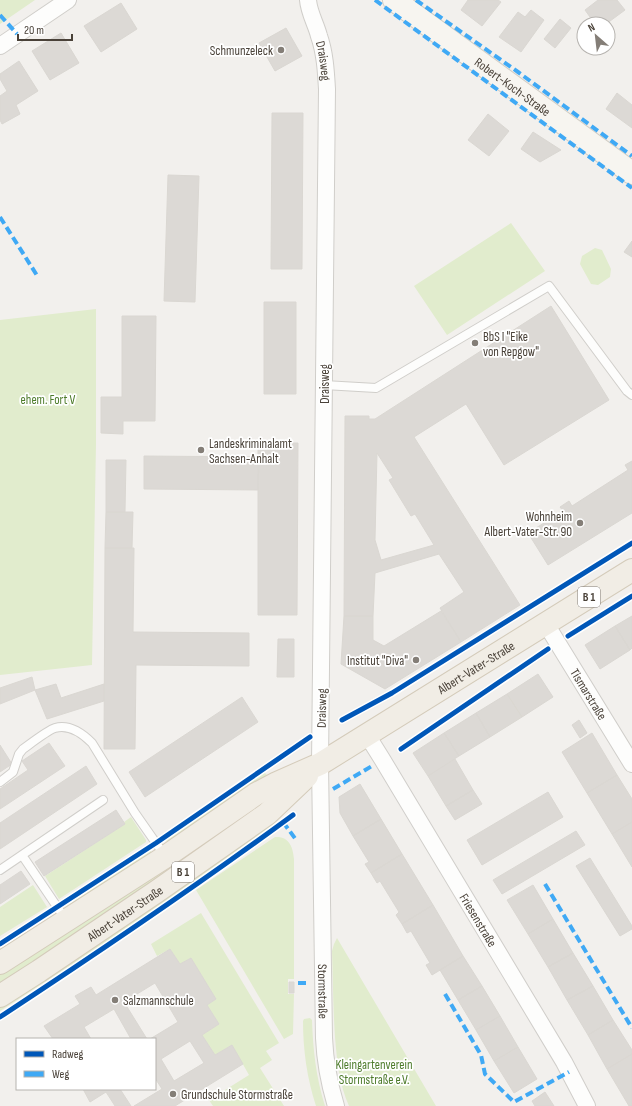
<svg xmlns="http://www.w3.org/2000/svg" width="632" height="1106" font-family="'Sofia Sans Condensed',sans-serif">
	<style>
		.green { fill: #e1eccd }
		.building { fill: #dcd9d5; stroke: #dad7d2; fill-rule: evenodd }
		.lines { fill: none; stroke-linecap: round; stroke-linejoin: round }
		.lane-casing { stroke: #d0ceca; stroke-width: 10 }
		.street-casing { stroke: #d0ceca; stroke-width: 18 }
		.secondary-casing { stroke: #d1cdc4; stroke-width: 24 }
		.primary-casing { stroke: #d4cbba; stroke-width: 24 }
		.lane { stroke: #fdfdfc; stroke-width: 8 }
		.street { stroke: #fdfdfc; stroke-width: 16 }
		.secondary { stroke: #f7f5f0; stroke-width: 22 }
		.primary { stroke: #f1ede5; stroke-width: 22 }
		.quiet { stroke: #3fa9f5; stroke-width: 4; stroke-dasharray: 8 4; stroke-linecap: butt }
		.cycleway-casing { stroke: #fff; stroke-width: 8 }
		.cycleway { stroke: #0057b8; stroke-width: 5 }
		.poi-dot { fill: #847e77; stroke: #fff; stroke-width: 1.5 }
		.labels { text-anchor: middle; stroke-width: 3.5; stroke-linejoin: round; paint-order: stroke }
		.shield { fill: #fff; stroke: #807a74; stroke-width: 1 }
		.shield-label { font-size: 12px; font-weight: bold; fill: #494138 }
		.poi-label { font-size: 13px; fill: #494138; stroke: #fff; text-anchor: start }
		.street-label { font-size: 13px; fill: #494138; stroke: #fff }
		.park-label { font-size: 13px; fill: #4d7b2b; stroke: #fff }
	</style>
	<rect width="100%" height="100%" fill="#f2f0ed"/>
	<path class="green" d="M0,0H35L0,24Z
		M511,223L545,271L447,335L414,286Z
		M595,248L602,250L611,269L610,277L598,285L591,284L580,264L582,256Z
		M96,309V444L92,665L0,675V320Z
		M262,773H265L267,775L171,842L164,841Z
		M268,797L271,799L99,920L0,984V974L31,955Z
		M131,817L146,840V842L59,899L45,876L125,824L124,822Z
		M275,819V823L273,825L138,921L90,953L0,1011V1006Z
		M275,837C289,836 293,847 294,859V979H288V994H294L293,1034L284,1039L196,890Z
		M151,850V854L70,908L65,907Z
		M33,885L47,907L0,936V907Z
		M201,913L279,1043L266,1051L272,1060L260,1068L284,1106H213L209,1100L249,1075L232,1045L215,1055L202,1035L219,1024L207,1005L216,999L191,958L180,964L170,949L157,956L151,944Z
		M337,938L436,1106H349C339,1084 337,1061 335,1037C333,1008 333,979 332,951L334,944Z
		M310,1018L312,1020C313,1050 316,1077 325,1106H316C307,1078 303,1050 303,1021L304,1019Z"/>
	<path class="building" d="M468,0H498L501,2L482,26L461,10Z
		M598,0H617L625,10L606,24H595L585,10Z
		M121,3L137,29L101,52L84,26Z
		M531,10L544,20L521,52L499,37L518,12L525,17Z
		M560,19L571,28L555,48L544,39Z
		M286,28L302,56L275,71L259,43Z
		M61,33L79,63L50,80L32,51Z
		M19,61L38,91L16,105L20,114L2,124L0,120V96L7,91L0,79V74Z
		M617,93L632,105V128L606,109Z
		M272,113H303L302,269H271Z
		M488,114L509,131L489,156L468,140Z
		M533,132L561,150L540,162L521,149Z
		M168,175L199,176L195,302L164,301Z
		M632,241V257L624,252Z
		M264,302H296V394H264Z
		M551,306L609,400L504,465L466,404L414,437L520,605L461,642L440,608L464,592L439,554L375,573L373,616H344L345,416H369V419H375ZM377,453L393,478L389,480L411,516L415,514L434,545L381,560L375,540Z
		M122,316H156L155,421H123V434L101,433V397H122Z
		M258,443H298L297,615H258Z
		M144,456L259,457L258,490L144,489Z
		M106,460H126L125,512H106Z
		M632,461V513L548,565L528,533L563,511L560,507L569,501L572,506L628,470L625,465Z
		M106,512H133L132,548H105Z
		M105,548H134L133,632L249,633V666L136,665L135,749H104Z
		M441,611L461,642L385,689L341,664L344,616H373V640L384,646Z
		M632,616V648L630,650L615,626Z
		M615,626L630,650L600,669L585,645Z
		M278,639H294V677H277Z
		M538,674L553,697L522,717L507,694Z
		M32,677L35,690L0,704V688Z
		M56,684L61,698L104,684V701L47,719L35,690Z
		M507,694L522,717L490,737L476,713Z
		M242,697L258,722L145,797L129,772Z
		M476,713L490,737L459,756L444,733Z
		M579,720L587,733L580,738L572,725Z
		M444,733L459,756L428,776L413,753Z
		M592,733L617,775L587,793L562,752Z
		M49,743L65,766L0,809V789L28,770L22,761Z
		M0,745L12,764L0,772Z
		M455,759L473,790L446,806L428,776Z
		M86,766L97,784L0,849V823Z
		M617,775L632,799V822L612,834L587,793Z
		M360,784L381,819L353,836L340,813L339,797Z
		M473,790L482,804L455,820L446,806Z
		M548,792L563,817L482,865L467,840Z
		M116,810L125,824L44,876L35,862Z
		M381,819L402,854L371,873L365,864L369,862L353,836Z
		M632,822V867L612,834Z
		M576,831L585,845L502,894L493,880Z
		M402,854L433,905L402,924L396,915L399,912L380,881L377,883L371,873Z
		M590,858L632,926V929L620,936L576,866Z
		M21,871L30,884L0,904V885Z
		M533,885L553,919L528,934L507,900Z
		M433,905L463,956L432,975L426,965L430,963L411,931L407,933L402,924Z
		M553,919L573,953L548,967L528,934Z
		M170,949L180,964L191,958L216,999L207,1005L219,1024L202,1035L215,1055L232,1045L243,1064L175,1106H134L162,1089L155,1078V1039H150L178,1022L155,983L124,1002L147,1039H131L114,1009L84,1027L91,1039H53L44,1026L80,1004L75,996L91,987L96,995ZM190,1041L204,1063L174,1081L161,1059Z
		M573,953L593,986L567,1000L548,967Z
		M463,956L482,986L458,1000L440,970Z
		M289,982H294V993H289Z
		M482,986L500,1016L476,1030L458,1000Z
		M593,986L613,1020L588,1035L567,1000Z
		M500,1016L518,1047L494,1061L476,1030Z
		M613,1020L632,1050V1054L607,1069L588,1035Z
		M518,1047L537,1079L514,1093L494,1061Z
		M632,1054V1106H629L607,1069Z
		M83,1089H120L131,1106H115L106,1092L90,1102Z
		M545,1092L554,1106H535L532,1101Z"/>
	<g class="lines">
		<g class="lane-casing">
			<path id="lane" d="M324,385L376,388L549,286L627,391L632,395
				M0,782L13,772L19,754L23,749C30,744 48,730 55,728C69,724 83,734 92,743L135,813L165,856
				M22,855L66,920
				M0,870L103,800"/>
		</g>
		<g class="street-casing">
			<g id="street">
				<path id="s1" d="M308,0C309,13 316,24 319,36C325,53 326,72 327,89L320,764L324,1038C325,1061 329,1083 336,1106"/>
				<path d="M0,46L68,0"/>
				<path id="s2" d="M546,624L632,764"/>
				<path id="s3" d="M367,735L382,759L564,1062L587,1106"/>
			</g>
		</g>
		<g class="secondary-casing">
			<g id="secondary">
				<path id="s4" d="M394,0L632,173"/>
			</g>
		</g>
		<g class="primary-casing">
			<g id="primary">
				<path id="s5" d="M0,963L165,857L256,794L277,783L320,764L632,570"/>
				<path id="s6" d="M0,996L39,971L156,892L267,814L307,776"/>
			</g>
		</g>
		<use href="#lane" class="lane"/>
		<use href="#street" class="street"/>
		<use href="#secondary" class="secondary"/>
		<use href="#primary" class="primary"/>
		<path class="quiet" d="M375,0L632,188
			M416,0L518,72L632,156
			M0,15L17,34
			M0,217L38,277
			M333,789L372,766
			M283,822L297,841
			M545,884L632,1028
			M298,983H306
			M445,994L481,1055L485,1074L514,1102L569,1072"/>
		<g class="cycleway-casing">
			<path id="cycleway" d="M568,636L632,596
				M342,720L392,693L632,543
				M401,749L548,649
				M0,944L156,843L310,737
				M0,1017C99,952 198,885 293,815"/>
		</g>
		<use href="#cycleway" class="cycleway"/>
	</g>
	<g class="poi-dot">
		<circle cx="281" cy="50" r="4"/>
		<circle cx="475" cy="343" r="4"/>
		<circle cx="201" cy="450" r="4"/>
		<circle cx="580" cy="523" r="4"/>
		<circle cx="416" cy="660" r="4"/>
		<circle cx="115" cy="1000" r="4"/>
		<circle cx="173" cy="1094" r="4"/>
	</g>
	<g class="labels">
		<g class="shield">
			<rect x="578" y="587" width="22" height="20" rx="3"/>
			<rect x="172" y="862" width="22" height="20" rx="3"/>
		</g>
		<g class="shield-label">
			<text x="589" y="601">B 1</text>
			<text x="183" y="876">B 1</text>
		</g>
		<g class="poi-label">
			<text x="273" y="55" text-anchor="end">Schmunzeleck</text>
			<text x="483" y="341">BbS I "Eike<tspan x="483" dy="15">von Repgow"</tspan></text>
			<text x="209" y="448">Landeskriminalamt<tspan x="209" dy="15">Sachsen-Anhalt</tspan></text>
			<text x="572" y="521" text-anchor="end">Wohnheim<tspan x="572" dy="15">Albert-Vater-Str. 90</tspan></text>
			<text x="408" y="665" text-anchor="end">Institut "Diva"</text>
			<text x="123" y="1005">Salzmannschule</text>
			<text x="181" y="1099">Grundschule Stormstraße</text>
		</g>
		<g class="street-label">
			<text dy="5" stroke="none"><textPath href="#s1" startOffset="63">Draisweg</textPath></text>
			<text dy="5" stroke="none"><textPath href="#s4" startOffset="147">Robert-Koch-Straße</textPath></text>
			<text transform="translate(324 384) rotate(-90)" y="5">Draisweg</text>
			<text dy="5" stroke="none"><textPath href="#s5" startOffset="561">Albert-Vater-Straße</textPath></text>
			<text dy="5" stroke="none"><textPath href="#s2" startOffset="82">Tismarstraße</textPath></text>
			<text transform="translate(321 708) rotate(-89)" y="5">Draisweg</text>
			<text dy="5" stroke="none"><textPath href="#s6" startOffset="150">Albert-Vater-Straße</textPath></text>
			<text dy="5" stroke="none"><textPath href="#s3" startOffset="216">Friesenstraße</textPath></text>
			<text dy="5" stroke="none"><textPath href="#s1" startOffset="994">Stormstraße</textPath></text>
		</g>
		<g class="park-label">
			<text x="48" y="404">ehem. Fort V</text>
			<text x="374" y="1069">Kleingartenverein<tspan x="374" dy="15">Stormstraße e.V.</tspan></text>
		</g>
	</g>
	<rect x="16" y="1038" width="140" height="52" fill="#ffffff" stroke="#b6b3af"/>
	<rect x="24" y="1051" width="20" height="6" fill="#0057b8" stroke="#b6b3af"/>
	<text x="52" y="1058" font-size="12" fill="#494138">Radweg</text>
	<rect x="24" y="1071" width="20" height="6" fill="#3fa9f5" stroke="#b6b3af"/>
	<text x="52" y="1078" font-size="12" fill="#494138">Weg</text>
	<g transform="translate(596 36) rotate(332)"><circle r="19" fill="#ffffff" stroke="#b6b3af"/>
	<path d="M0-3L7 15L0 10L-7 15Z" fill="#847e77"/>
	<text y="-6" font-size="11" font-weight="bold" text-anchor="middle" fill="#494138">N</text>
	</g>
	<path d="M18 34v6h54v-6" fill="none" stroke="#494138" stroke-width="2"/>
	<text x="24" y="34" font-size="12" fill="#494138" stroke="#ffffff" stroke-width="3" paint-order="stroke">20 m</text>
</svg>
